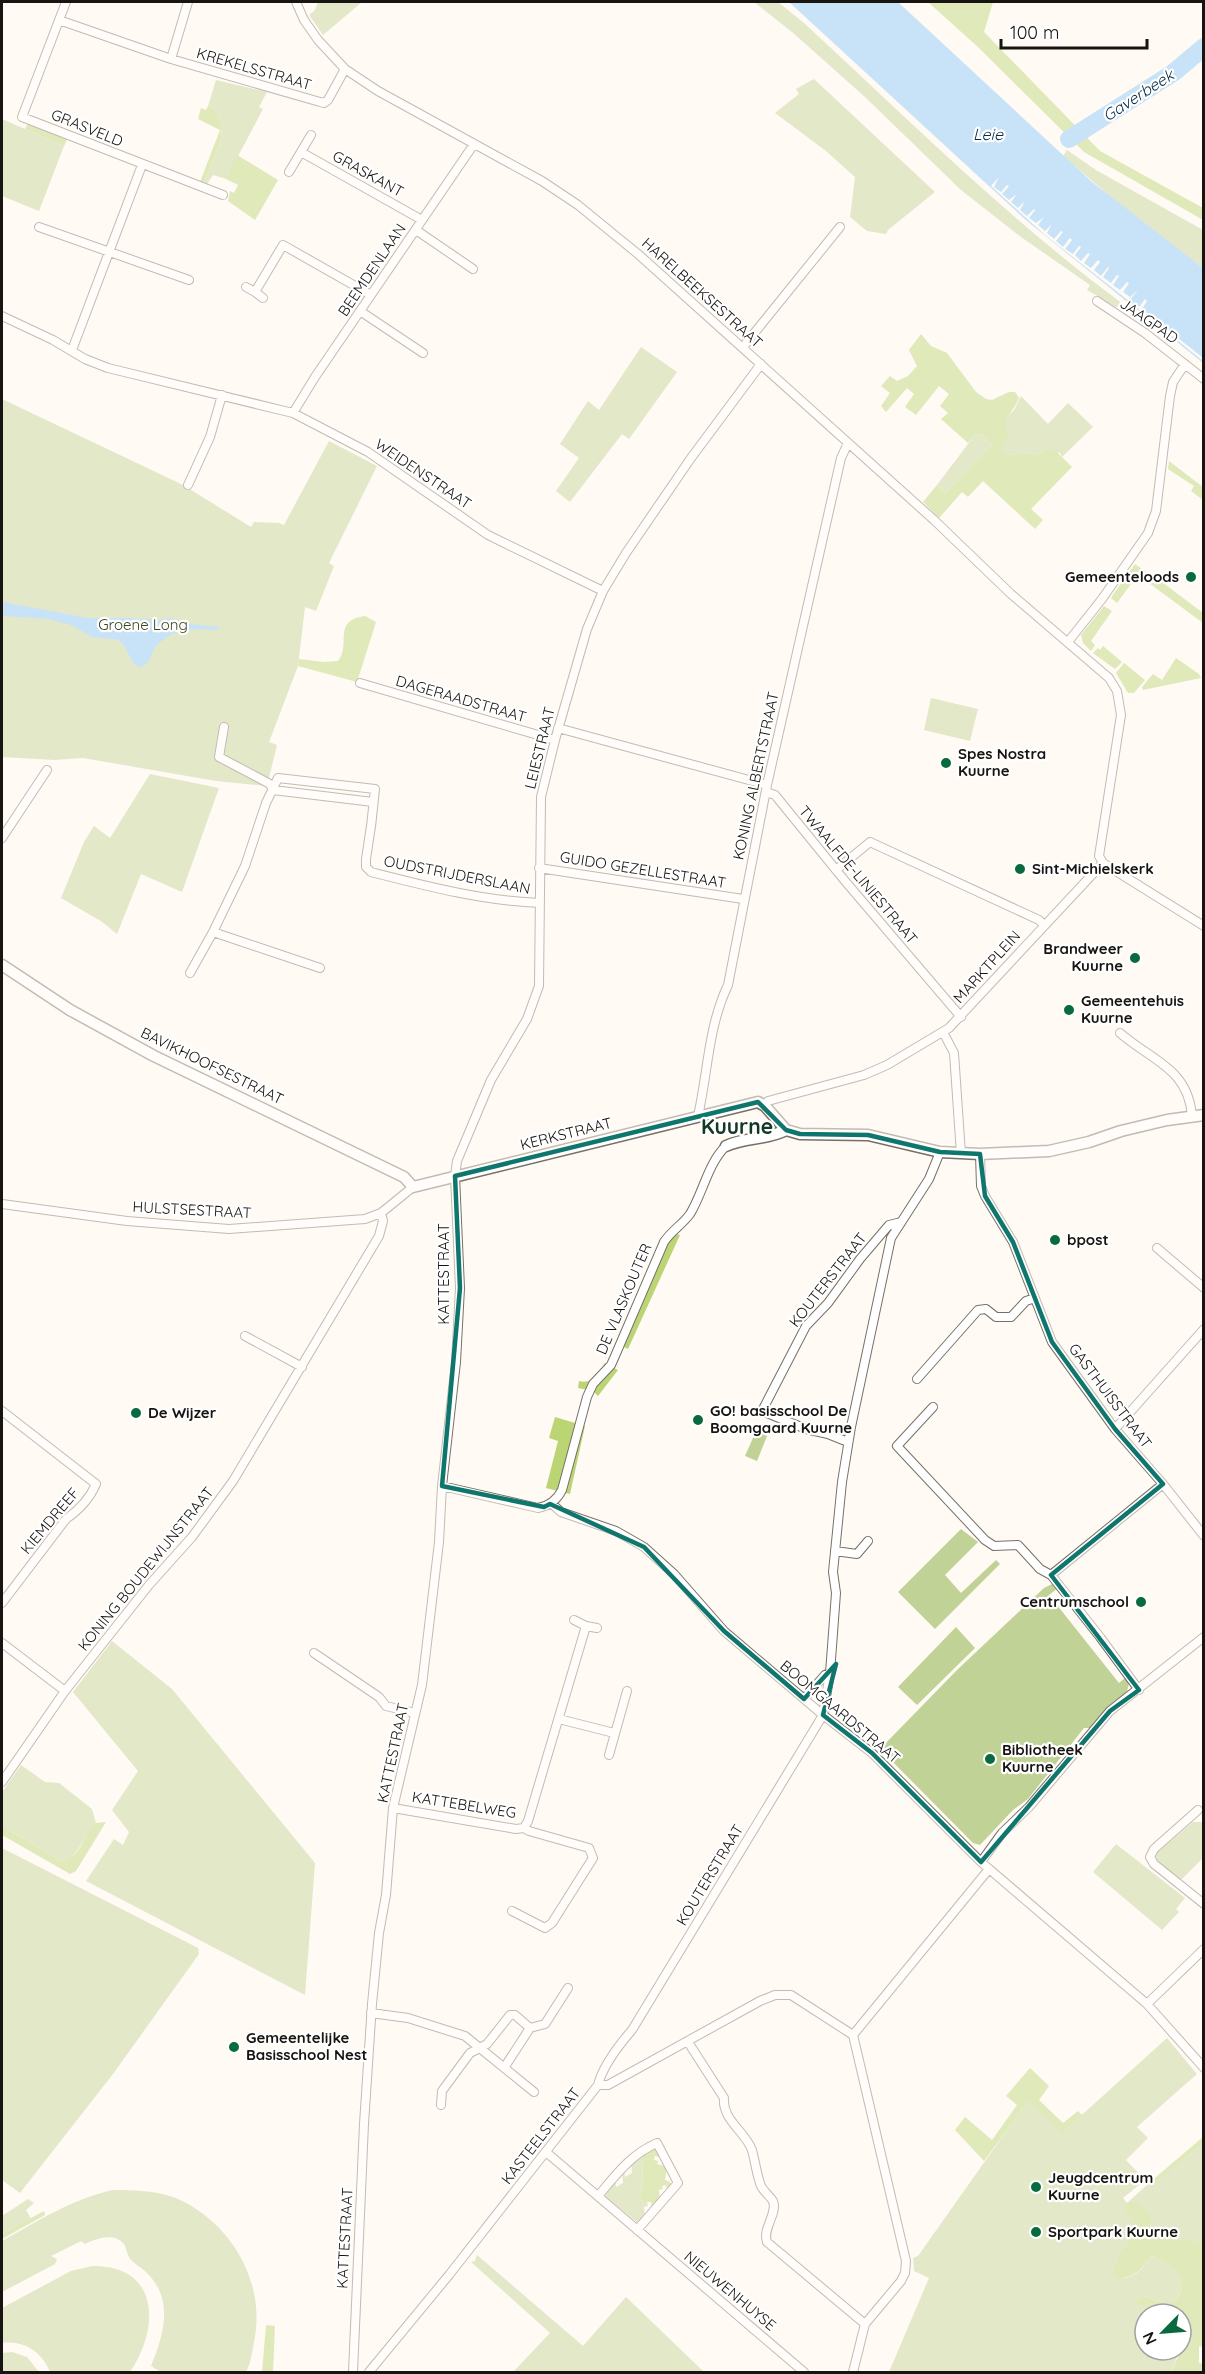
<svg xmlns="http://www.w3.org/2000/svg" width="1205" height="2374" font-family="Quicksand,sans-serif">
	<style>
		.green { fill: #c1d296 }
		.forest { fill: #bbd474 }
		.water { fill: #85c7fc }
		.pier { fill: #fffaf4 }
		.lines { fill: none; stroke-linecap: round; stroke-linejoin: round }
		.river { stroke: #85c7fc; stroke-width: 18 }
		.minor-casing { stroke: #777067; stroke-width: 10 }
		.tertiary-casing { stroke: #777067; stroke-width: 13 }
		.minor { stroke: #fff; stroke-width: 8 }
		.tertiary { stroke: #fff; stroke-width: 10 }
		.marked { fill: none; stroke: #0f766e; stroke-width: 4.5; stroke-linejoin: round }
		.poi-dot { fill: #0a6a3f; stroke: #fff; stroke-width: 2 }
		.labels { text-anchor: middle; stroke-width: 4.5; stroke-linejoin: round; paint-order: stroke }
		.street-label { font-size: 15px; fill: #171411; stroke: #fff }
		.poi-label { font-size: 15px; font-weight: bold; fill: #171411; stroke: #fff; text-anchor: start }
		.park-label { font-size: 15px; fill: #3b451d; stroke: #fff }
		.water-label { font-size: 16px; font-style: italic; fill: #062d46; stroke: #fff }
		.district-label { font-size: 21px; font-weight: bold; fill: #113923; stroke: #fff }
	</style>
	<rect width="100%" height="100%" fill="#fffaf4"/>
	<path class="green" d="M318,2H362L323,35L309,15L315,10Z
		M754,2H778L804,23C908,119 1009,220 1123,304L1116,307L1087,290L1090,285L1021,237L961,190L865,97L792,32Z
		M814,79L935,192L888,230L886,234L867,231L850,217L855,177L826,151L775,113L799,94L796,89Z
		M216,80L267,92L259,107L263,109L226,179L213,175L207,184L204,183L222,138L221,124L216,110L208,106Z
		M2,119L64,146L39,211L2,196Z
		M1067,150L1096,170L1203,230V268L1126,210L1063,156Z
		M641,347L677,372L629,439L622,434L570,502L556,491L579,458L560,444L588,401L599,410Z
		M1021,396L1048,424L1068,403L1093,427L1062,457L1060,453L1044,450L1038,455L1023,452L1015,455L1007,454L1003,447L1007,417L1014,410Z
		M2,399L183,485L251,527L254,522L279,523L284,525L329,441L377,466L329,563L334,566L316,611L305,607L298,666L269,742L277,745L267,786L216,781L83,758L54,760L2,757Z
		M982,434L992,445L945,493L937,485L974,436Z
		M1142,569L1158,579L1153,586L1138,576Z
		M931,698L978,709L970,741L924,730Z
		M150,774L219,788L182,892L141,874L117,934L101,921L61,898L84,842L94,826L110,838Z
		M756,1431L767,1436L757,1461L745,1456Z
		M961,1529L978,1542L945,1575L961,1593L996,1560L1000,1564L935,1629L898,1592Z
		M1052,1584L1058,1588L1049,1595L1119,1683L1126,1677L1129,1683L1127,1692L1111,1704L1090,1728H1084L1028,1799L1013,1810L980,1845L973,1843L880,1749L957,1670L1044,1588Z
		M956,1627L975,1648L917,1705L898,1687Z
		M112,1641L172,1689L315,1863L305,1995L86,1881L114,1839L123,1845L129,1832L112,1810L138,1771L73,1692Z
		M21,1765L45,1782L59,1783L92,1809L96,1823L70,1861L63,1862L2,1826V1792Z
		M1193,1822H1203V1858L1181,1880L1157,1860L1156,1856L1158,1852Z
		M1116,1844L1185,1898L1176,1909L1179,1912L1162,1930L1093,1872Z
		M2,1848L198,1948L199,1954L113,2074L20,2193L2,2180Z
		M1167,2038L1197,2074L1137,2127L1148,2138L1126,2160L1145,2180L1123,2198L1127,2203L1149,2183L1151,2185L1200,2146L1204,2148L1203,2246L1180,2241L1150,2227L1152,2218L1135,2236L1117,2278C1135,2279 1141,2270 1152,2256C1172,2266 1191,2274 1176,2300L1167,2304L1140,2295L1136,2304L1167,2314H1145V2350H1180L1171,2372H889L929,2278L914,2271L913,2258L918,2256L1029,2099L1063,2132Z
		M642,2153L643,2186L639,2198L648,2206L644,2207L645,2217L637,2222L605,2196L615,2180L616,2187L623,2183L622,2172L624,2170L625,2177L632,2173L631,2162Z
		M113,2190C141,2190 169,2191 193,2207C239,2236 265,2289 254,2342C252,2352 251,2363 246,2372H161L151,2366C163,2337 174,2302 149,2275C144,2269 137,2266 131,2260C127,2256 127,2249 124,2244C114,2232 96,2239 85,2244L81,2241L51,2256L57,2259L55,2264L2,2292V2241C38,2221 72,2199 113,2190Z
		M28,2199L34,2203L26,2210L31,2219L2,2234V2216Z
		M477,2255L583,2346L626,2297L704,2372H513L550,2333L471,2262L475,2261Z
		M92,2266C160,2265 160,2328 130,2372H50C42,2352 24,2340 2,2343V2308L71,2271Z
		M1181,2319L1188,2323L1190,2331L1181,2348Z
		M12,2352L27,2357L39,2372C26,2372 14,2370 2,2372V2353Z"/>
	<path class="forest" d="M928,2H993L984,32L1100,151L1203,208V220L1084,152L979,48Z
		M208,106L216,110L221,124L222,138L204,183L200,182L220,130L198,119L201,108L206,110Z
		M28,123L66,137L67,140L64,146L25,129Z
		M237,155L278,180L255,220L228,201L230,191L234,193L238,185L226,179Z
		M921,334L931,346L947,353L976,392L986,399L992,400L1009,392H1015L1019,398C1013,413 1002,417 1008,434L1003,447L1007,454L1015,455L1023,452L1038,455L1044,450L1054,449L1072,467L1031,509L1043,520L1035,529L983,481L968,497L962,492L939,518L923,502L937,485L945,493L992,445L982,434L974,436L968,443L941,419L948,413L940,406L949,394L939,386L916,415L905,407L914,394L907,388L886,412L881,406L890,393L881,386L890,376L897,381L908,376L917,366L909,350Z
		M1169,461L1203,487V500L1191,491L1194,486L1168,469Z
		M1135,564L1142,569L1117,603L1111,598L1112,596Z
		M1158,579L1203,613V623L1153,586Z
		M1104,606L1112,611L1091,641L1095,645L1091,651L1083,643L1081,635Z
		M365,616L376,622L357,682L298,666L299,659L324,662L338,661C352,644 331,621 365,616Z
		M1103,646L1122,662L1115,669L1093,653L1098,648L1100,650Z
		M1176,658L1199,674L1201,678L1143,690L1142,687L1153,674L1162,680Z
		M1124,663L1145,680L1134,693H1128L1116,673Z
		M673,1233L680,1235L628,1349L622,1346Z
		M605,1363L618,1370L598,1396L593,1391L578,1388L579,1381C593,1385 598,1372 605,1363Z
		M555,1417L585,1426L570,1494L546,1488L558,1441L549,1438Z
		M106,1822L76,1871L70,1874L2,1835V1826L63,1862C80,1858 84,1835 96,1823Z
		M1030,2068L1049,2086L1039,2100L1063,2123L1078,2111L1082,2115L1062,2133L1029,2100L984,2161L955,2130L965,2117L992,2140L1017,2105L1006,2096Z
		M1203,2137V2148L1200,2146L1151,2186L1149,2183Z
		M653,2149L658,2150L662,2158L655,2156L654,2160L658,2161L657,2164L667,2167L665,2180L670,2182L672,2186L667,2192L666,2185L662,2186L663,2189L659,2190L660,2199L652,2209L651,2202H647L648,2206L639,2198L643,2186L642,2153Z
		M1135,2202L1149,2211L1152,2218L1150,2227L1180,2241C1188,2237 1196,2242 1203,2246L1204,2347L1199,2346V2363L1203,2364V2372H1171L1190,2331L1188,2323L1181,2319V2314H1167L1135,2304L1140,2295L1167,2304L1176,2300C1191,2275 1172,2266 1152,2256C1141,2269 1135,2279 1116,2278L1113,2272L1121,2252L1142,2228L1134,2225L1125,2207L1127,2203Z
		M44,2211L45,2215L2,2239V2234Z
		M266,2325L275,2326L273,2372H262Z"/>
	<path class="water" d="M789,2H898L1092,182L1203,268V363L1027,221Z
		M2,602L88,618H136L139,620L147,618L157,621L170,618L190,624L219,627L218,630C194,628 173,628 156,646C149,654 154,663 139,667L133,663L124,645L118,640L92,637L71,625L49,619L2,616Z"/>
	<path class="pier" d="M999,177L994,187L1001,192L1007,185L1009,186L1002,194L1009,200L1017,194L1011,202L1018,208L1025,201L1020,210L1027,216L1034,209L1035,210L1029,218L1036,223L1044,217L1038,225L1045,231L1052,224L1047,233L1054,239L1061,231L1063,232L1056,241L1063,247L1070,238L1072,240L1065,249L1073,254L1079,246L1081,247L1075,255L1081,261L1088,253L1090,254L1084,263L1091,268L1098,260L1100,262L1094,270L1101,276L1108,267L1109,268L1103,277L1111,283L1117,275L1119,276L1113,285L1120,290L1127,282L1129,283L1123,292L1130,297L1138,290L1129,301L1045,235L991,186Z
		M1145,299L1147,301L1142,309L1203,358V361L1136,307L1140,306Z"/>
	<g class="lines">
		<path class="river" d="M1069,139L1173,73L1204,47"/>
		<g class="minor-casing">
			<path id="minor" d="M66,2L22,117L223,195
				M296,2L304,20L318,40L345,69L378,91L542,181L578,205L638,254L934,520L1011,594L1109,678L1117,691L1121,715L1099,856L1103,863L1204,926
				M59,20L171,59L320,102L324,103L328,100L345,69
				M171,59L188,2
				M301,152L422,220
				M289,172L311,135
				M39,227L189,280
				M416,230L473,269
				M246,287L255,292
				M263,298L255,292L283,245L371,295
				M1097,301L1145,333L1204,379
				M360,311L423,353
				M2,316L53,340L85,359L108,368L293,413L368,452L488,535L603,591
				M743,347L840,227
				M72,350L142,165
				M293,413L315,377L474,144
				M188,485L210,437L222,395
				M1068,642L1102,599L1148,533L1156,511L1170,396L1173,382L1185,364
				M360,683L555,740
				M224,727L219,757L270,784L273,790
				M558,728L767,785
				M273,790L373,802
				M766,792L775,795L845,881L961,1017
				M2,838L47,770
				M539,868L743,899
				M836,870L870,842L1039,920L1044,925
				M213,932L320,968
				M190,973L213,932L245,866L266,803L278,778L375,789C373,813 370,836 366,859V867L371,872C426,886 483,901 540,903
				M943,1032L954,1053L961,1154
				M1120,1033C1152,1061 1188,1068 1192,1116
				M765,1106L768,1101L864,1075L887,1065L949,1028L1103,863
				M698,1116C708,1072 708,1027 728,985L767,785L841,458L848,443
				M980,1154L981,1186L985,1196L1013,1242L1052,1342L1115,1429L1163,1484L1204,1536
				M2,1204L127,1221L229,1229L365,1219L381,1213L413,1187
				M1157,1248L1204,1288
				M245,1336L302,1367
				M917,1379L978,1310L986,1309L996,1317H1011L1026,1301L1035,1298
				M933,1407L897,1446L985,1540L994,1546L1018,1545L1040,1569L1051,1575L1100,1637L1139,1690
				M2,1411L96,1484C90,1498 79,1510 66,1519L2,1603
				M1115,1429L1204,1329
				M848,1442L828,1434L806,1429L762,1411L806,1326L828,1303L860,1259L889,1225L901,1222
				M442,1486L538,1508C549,1506 557,1500 562,1490L587,1397L593,1384L611,1365L615,1356L664,1242C671,1231 683,1224 690,1214C703,1193 708,1163 726,1146
				M551,1503L561,1512L616,1531L644,1547L674,1574L724,1631L823,1715L872,1753L981,1862L1147,2004L1204,2068
				M835,1551L857,1554L868,1541
				M1051,1575L1163,1484
				M574,1620L586,1626
				M2,1643L65,1691
				M314,1653L379,1697L386,1706L415,1713
				M804,1699L825,1675L830,1673
				M559,1719L614,1733
				M609,1755L627,1691
				M2,1782L65,1691L149,1585L192,1537L233,1481L379,1236L383,1221L381,1213
				M393,1808L516,1829L524,1828
				M1198,1810L1154,1849L1150,1857L1154,1864L1204,1904
				M524,1828L528,1821L586,1626L597,1628
				M981,1862L1002,1833L1029,1807L1110,1711L1204,1637
				M512,1911L545,1928L552,1923L593,1858L589,1848L529,1831L524,1828
				M1147,2004L1204,1949
				M371,2013L408,2018L465,2036L534,2092
				M530,2028L545,2024L568,1988
				M853,2035L906,2261L905,2273L901,2281L865,2324L853,2372
				M853,2035L989,1869
				M688,2042L724,2098C722,2120 745,2131 752,2150C755,2161 757,2176 761,2186C764,2192 770,2196 773,2201C778,2214 762,2228 767,2242L865,2324
				M598,2085H608L760,2001L775,1995H791L853,2035
				M441,2105L442,2091L470,2053L487,2044L510,2015H515L530,2028L504,2068
				M546,2152L804,2372
				M598,2196C615,2176 631,2154 657,2143L678,2183L637,2230
				M353,2372L364,2124L372,2004L379,1933L386,1895L393,1808L422,1685L439,1542L442,1486L456,1362L460,1288L455,1176L457,1161L491,1080L527,1019L539,986L541,797L555,740L587,629L603,591L626,553L691,458L761,364
				M369,2372L449,2275L598,2085C603,2065 619,2045 632,2030L823,1715L830,1673L836,1593L833,1572L842,1482L851,1427L891,1238L929,1179L940,1152"/>
		</g>
		<g class="tertiary-casing">
			<path id="tertiary" d="M2,965L70,1010L154,1056L404,1177L413,1187L758,1102L765,1106L786,1130L800,1134L868,1135L940,1152L980,1154L1049,1151L1089,1142L1121,1131L1167,1120L1204,1115
				M726,1146C745,1137 767,1140 786,1130"/>
		</g>
		<use href="#minor" class="minor"/>
		<use href="#tertiary" class="tertiary"/>
	</g>
	<path d="M0 0H1205V2374H0ZM758,1102L786,1130L800,1134L868,1135L940,1152L980,1154L985,1196L1013,1242L1052,1342L1115,1429L1163,1484L1051,1575L1139,1690L1110,1711L981,1862L872,1753L823,1715L836,1664L804,1699L724,1631L644,1547L550,1504L544,1507L442,1486L460,1288L455,1176Z" fill="#fffaf4" fill-opacity=".55" fill-rule="evenodd"/>
	<path class="marked" d="M758,1102L786,1130L800,1134L868,1135L940,1152L980,1154L985,1196L1013,1242L1052,1342L1115,1429L1163,1484L1051,1575L1139,1690L1110,1711L981,1862L872,1753L823,1715L836,1664L804,1699L724,1631L644,1547L550,1504L544,1507L442,1486L460,1288L455,1176Z"/>
	<g class="poi-dot">
		<circle cx="1191" cy="577" r="6"/>
		<circle cx="946" cy="763" r="6"/>
		<circle cx="1020" cy="869" r="6"/>
		<circle cx="1135" cy="958" r="6"/>
		<circle cx="1069" cy="1010" r="6"/>
		<circle cx="1055" cy="1240" r="6"/>
		<circle cx="136" cy="1413" r="6"/>
		<circle cx="698" cy="1420" r="6"/>
		<circle cx="1141" cy="1602" r="6"/>
		<circle cx="990" cy="1759" r="6"/>
		<circle cx="234" cy="2047" r="6"/>
		<circle cx="1036" cy="2187" r="6"/>
		<circle cx="1036" cy="2232" r="6"/>
	</g>
	<g class="labels">
		<g class="street-label">
			<text transform="translate(254 69) rotate(16)" y="5">KREKELSSTRAAT</text>
			<text transform="translate(87 128) rotate(22)" y="5">GRASVELD</text>
			<text transform="translate(368 174) rotate(29)" y="5">GRASKANT</text>
			<text transform="translate(372 270) rotate(-56)" y="5">BEEMDENLAAN</text>
			<text transform="translate(702 293) rotate(42)" y="5">HARELBEEKSESTRAAT</text>
			<text transform="translate(1149 321) rotate(35)" y="5">JAAGPAD</text>
			<text transform="translate(423 474) rotate(34)" y="5">WEIDENSTRAAT</text>
			<text transform="translate(461 699) rotate(16)" y="5">DAGERAADSTRAAT</text>
			<text transform="translate(540 748) rotate(-76)" y="5">LEIESTRAAT</text>
			<text transform="translate(756 776) rotate(-78)" y="5">KONING ALBERTSTRAAT</text>
			<text transform="translate(643 870) rotate(9)" y="5">GUIDO GEZELLESTRAAT</text>
			<text transform="translate(457 875) rotate(11)" y="5">OUDSTRIJDERSLAAN</text>
			<text transform="translate(858 875) rotate(50)" y="5">TWAALFDE-LINIESTRAAT</text>
			<text transform="translate(987 967) rotate(-48)" y="5">MARKTPLEIN</text>
			<text transform="translate(212 1066) rotate(26)" y="5">BAVIKHOOFSESTRAAT</text>
			<text transform="translate(566 1134) rotate(-14)" y="5">KERKSTRAAT</text>
			<text transform="translate(192 1210) rotate(3)" y="5">HULSTSESTRAAT</text>
			<text transform="translate(444 1274) rotate(-90)" y="5">KATTESTRAAT</text>
			<text transform="translate(828 1280) rotate(-52)" y="5">KOUTERSTRAAT</text>
			<text transform="translate(624 1299) rotate(-67)" y="5">DE VLASKOUTER</text>
			<text transform="translate(1110 1396) rotate(53)" y="5">GASTHUISSTRAAT</text>
			<text transform="translate(50 1521) rotate(-50)" y="5">KIEMDREEF</text>
			<text transform="translate(146 1569) rotate(-51)" y="5">KONING BOUDEWIJNSTRAAT</text>
			<text transform="translate(840 1712) rotate(40)" y="5">BOOMGAARDSTRAAT</text>
			<text transform="translate(393 1753) rotate(-78)" y="5">KATTESTRAAT</text>
			<text transform="translate(464 1805) rotate(9)" y="5">KATTEBELWEG</text>
			<text transform="translate(710 1875) rotate(-59)" y="5">KOUTERSTRAAT</text>
			<text transform="translate(541 2136) rotate(-52)" y="5">KASTEELSTRAAT</text>
			<text transform="translate(345 2238) rotate(-87)" y="5">KATTESTRAAT</text>
			<text transform="translate(730 2291) rotate(40)" y="5">NIEUWENHUYSE</text>
		</g>
		<g class="poi-label">
			<text x="1179" y="582" text-anchor="end">Gemeenteloods</text>
			<text x="958" y="759">Spes Nostra<tspan x="958" dy="17">Kuurne</tspan></text>
			<text x="1032" y="874">Sint-Michielskerk</text>
			<text x="1123" y="954" text-anchor="end">Brandweer<tspan x="1123" dy="17">Kuurne</tspan></text>
			<text x="1081" y="1006">Gemeentehuis<tspan x="1081" dy="17">Kuurne</tspan></text>
			<text x="1067" y="1245">bpost</text>
			<text x="710" y="1416">GO! basisschool De<tspan x="710" dy="17">Boomgaard Kuurne</tspan></text>
			<text x="148" y="1418">De Wijzer</text>
			<text x="1129" y="1607" text-anchor="end">Centrumschool</text>
			<text x="1002" y="1755">Bibliotheek<tspan x="1002" dy="17">Kuurne</tspan></text>
			<text x="246" y="2043">Gemeentelijke<tspan x="246" dy="17">Basisschool Nest</tspan></text>
			<text x="1048" y="2183">Jeugdcentrum<tspan x="1048" dy="17">Kuurne</tspan></text>
			<text x="1048" y="2237">Sportpark Kuurne</text>
		</g>
		<g class="park-label">
			<text x="143" y="630">Groene Long</text>
		</g>
		<g class="water-label">
			<text transform="translate(1138 95) rotate(-33)" y="6">Gaverbeek</text>
			<text x="988" y="140">Leie</text>
		</g>
		<g class="district-label">
			<text x="737" y="1134">Kuurne</text>
		</g>
	</g>
	<rect width="1205" height="2374" fill="none" stroke="#171411" stroke-width="6"/>
	<g transform="translate(1163 2332) rotate(245)"><circle r="28" fill="#ffffff" stroke="#a2a1a0" stroke-width="1.5"/>
	<path d="M0-4.5L10 22L0 15L-10 22Z" fill="#0a6a3f"/>
	<text y="-9" font-size="16" font-weight="bold" text-anchor="middle" fill="#171411">N</text>
	</g>
	<path d="M1001 39v9h146v-9" fill="none" stroke="#171411" stroke-width="3"/>
	<text x="1010" y="39" font-size="18" fill="#171411" stroke="#ffffff" stroke-width="4.5" paint-order="stroke">100 m</text>
</svg>
